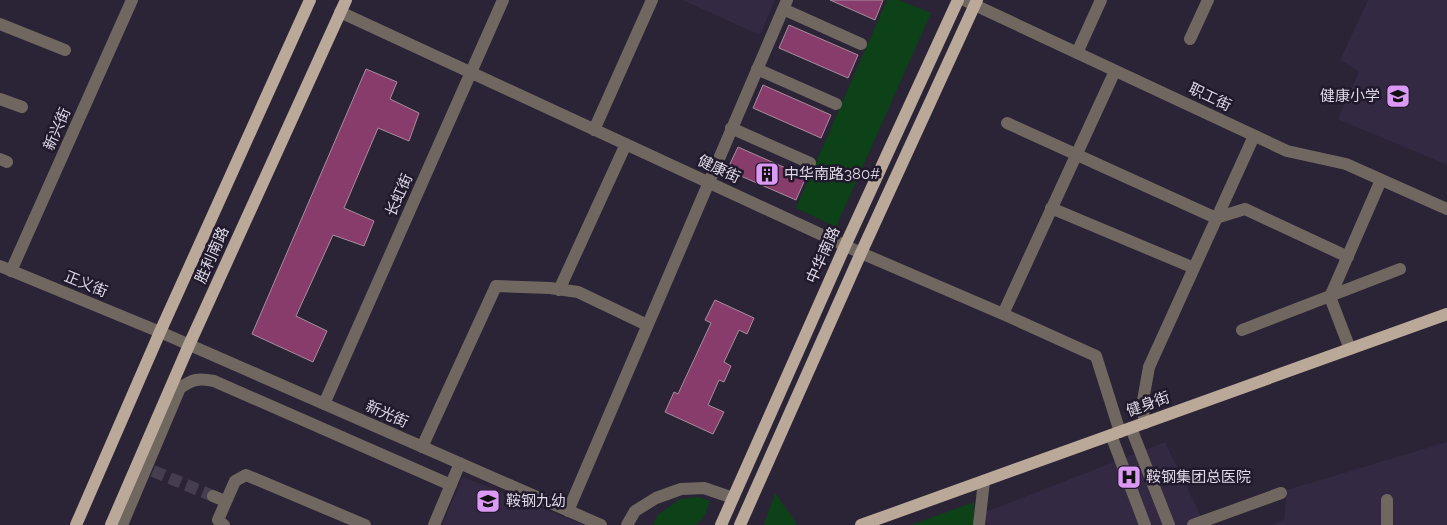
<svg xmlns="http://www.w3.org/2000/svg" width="1447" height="525" font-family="Raleway,'Noto Sans SC',sans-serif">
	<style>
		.built { fill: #342943 }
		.green { fill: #0d4118 }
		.building { fill: #873c6c; stroke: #a88e9d }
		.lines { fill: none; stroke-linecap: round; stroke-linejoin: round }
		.minor-tunnel { stroke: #463e50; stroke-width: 12; stroke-dasharray: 12 6; stroke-linecap: butt }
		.minor { stroke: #706860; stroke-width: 12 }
		.major { stroke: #baa998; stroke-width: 12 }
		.labels { text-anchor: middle; stroke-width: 5; stroke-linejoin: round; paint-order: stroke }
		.poi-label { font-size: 15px; fill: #ded9e6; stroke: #21192c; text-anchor: start }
		.street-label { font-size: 15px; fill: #ded9e6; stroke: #21192c }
	</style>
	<rect width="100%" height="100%" fill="#2b2336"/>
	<path class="built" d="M682,0H775L760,35Z
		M1368,0H1447V165L1338,119L1359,72L1340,60Z
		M1165,442L1205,525H987L986,512Z
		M1447,442V525H1271L1284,520L1287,490Z
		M463,477L585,525H442Z"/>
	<path class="green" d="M887,0H899L931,13L836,227L796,208Z
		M775,493L794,520L797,525H764Z
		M698,497L710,501C707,511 704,518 696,525H653L658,515L680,499Z
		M974,502L975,525H911Z"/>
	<path class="building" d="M830,0H883L875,20Z
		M789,25L858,55L848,78L779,48Z
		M366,69L397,82L390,99L419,113L409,141L378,128L344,208L374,221L364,246L333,235L296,316L327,331L313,362L252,334Z
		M763,85L831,115L821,138L753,108Z
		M738,147L806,177L796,200L727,170Z
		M715,300L754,318L747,334L739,330L724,362L731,366L724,382L719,380L708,405L724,412L713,434L665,412L674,392L678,394L711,323L705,320Z"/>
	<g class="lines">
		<path class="minor-tunnel" d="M153,471L213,496"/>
		<path class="minor" d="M964,0L1287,151L1346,164L1447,209
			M783,9L861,44
			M340,12L861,253L1003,314L1096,356L1120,432
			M0,24L65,50
			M1190,39L1208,0
			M1077,53L1101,0
			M757,69L836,104
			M0,99L22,107
			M1007,123L1216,218L1245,209L1348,257
			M731,128L810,163
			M594,130L652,0
			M0,159L7,162
			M1051,208L1194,268
			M0,266L160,332L601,525
			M11,271L132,0
			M559,290L626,144
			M1003,314L1115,71
			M1242,330L1400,269
			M1350,349L1330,297L1381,180
			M324,404L503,0
			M1145,423L1142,406L1149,367L1254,136
			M1131,428L1169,525
			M1111,435L1145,525
			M422,447L496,286L550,288L578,292L647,325
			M213,496L225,501
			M568,511L787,0
			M122,525L180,388C193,379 198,378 214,381L451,485
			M224,525L218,520L235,481L246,475L365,525
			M434,525L460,463
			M627,525L635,511L656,498L681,489L704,488L733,498
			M979,525L984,481
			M1193,525L1281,493
			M1387,525V500"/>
		<path class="major" d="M76,525L160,332L310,0
			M111,525L189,345L346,0
			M721,525L845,246L958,0
			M740,525L861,253L977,0
			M861,525L1447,314"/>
	</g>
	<defs>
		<g id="school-square" transform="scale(1.25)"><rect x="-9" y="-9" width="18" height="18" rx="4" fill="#db99f5" stroke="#21192c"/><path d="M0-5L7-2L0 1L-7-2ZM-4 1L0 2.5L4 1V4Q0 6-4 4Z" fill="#111"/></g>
		<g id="building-square" transform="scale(1.25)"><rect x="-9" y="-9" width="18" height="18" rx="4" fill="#db99f5" stroke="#21192c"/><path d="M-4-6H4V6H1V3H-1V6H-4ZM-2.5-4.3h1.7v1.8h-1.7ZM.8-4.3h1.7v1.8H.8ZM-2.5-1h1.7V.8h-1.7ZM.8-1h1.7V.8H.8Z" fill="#111"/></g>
		<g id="hospital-square" transform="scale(1.25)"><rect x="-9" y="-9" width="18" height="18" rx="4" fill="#db99f5" stroke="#21192c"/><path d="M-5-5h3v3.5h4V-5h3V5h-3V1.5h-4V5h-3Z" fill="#111"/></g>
	</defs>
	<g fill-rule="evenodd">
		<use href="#school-square" x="1398" y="96"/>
		<use href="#building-square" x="767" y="174"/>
		<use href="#hospital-square" x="1129" y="477"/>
		<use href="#school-square" x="488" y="501"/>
	</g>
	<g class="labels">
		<g class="poi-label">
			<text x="1380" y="101" text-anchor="end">健康小学</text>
			<text x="784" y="179">中华南路380#</text>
			<text x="1146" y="482">鞍钢集团总医院</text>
			<text x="506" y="506">鞍钢九幼</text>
		</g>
		<g class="street-label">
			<text transform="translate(1210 97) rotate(25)" y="5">职工街</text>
			<text transform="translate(57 129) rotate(-66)" y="5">新兴街</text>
			<text transform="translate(719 169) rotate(25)" y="5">健康街</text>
			<text transform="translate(399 195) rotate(-66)" y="5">长虹街</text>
			<text transform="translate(212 255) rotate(-66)" y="5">胜利南路</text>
			<text transform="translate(823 255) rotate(-66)" y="5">中华南路</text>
			<text transform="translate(86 284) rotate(22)" y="5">正义街</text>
			<text transform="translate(1148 404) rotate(-20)" y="5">健身街</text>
			<text transform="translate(387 414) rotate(24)" y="5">新光街</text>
		</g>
	</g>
</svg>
